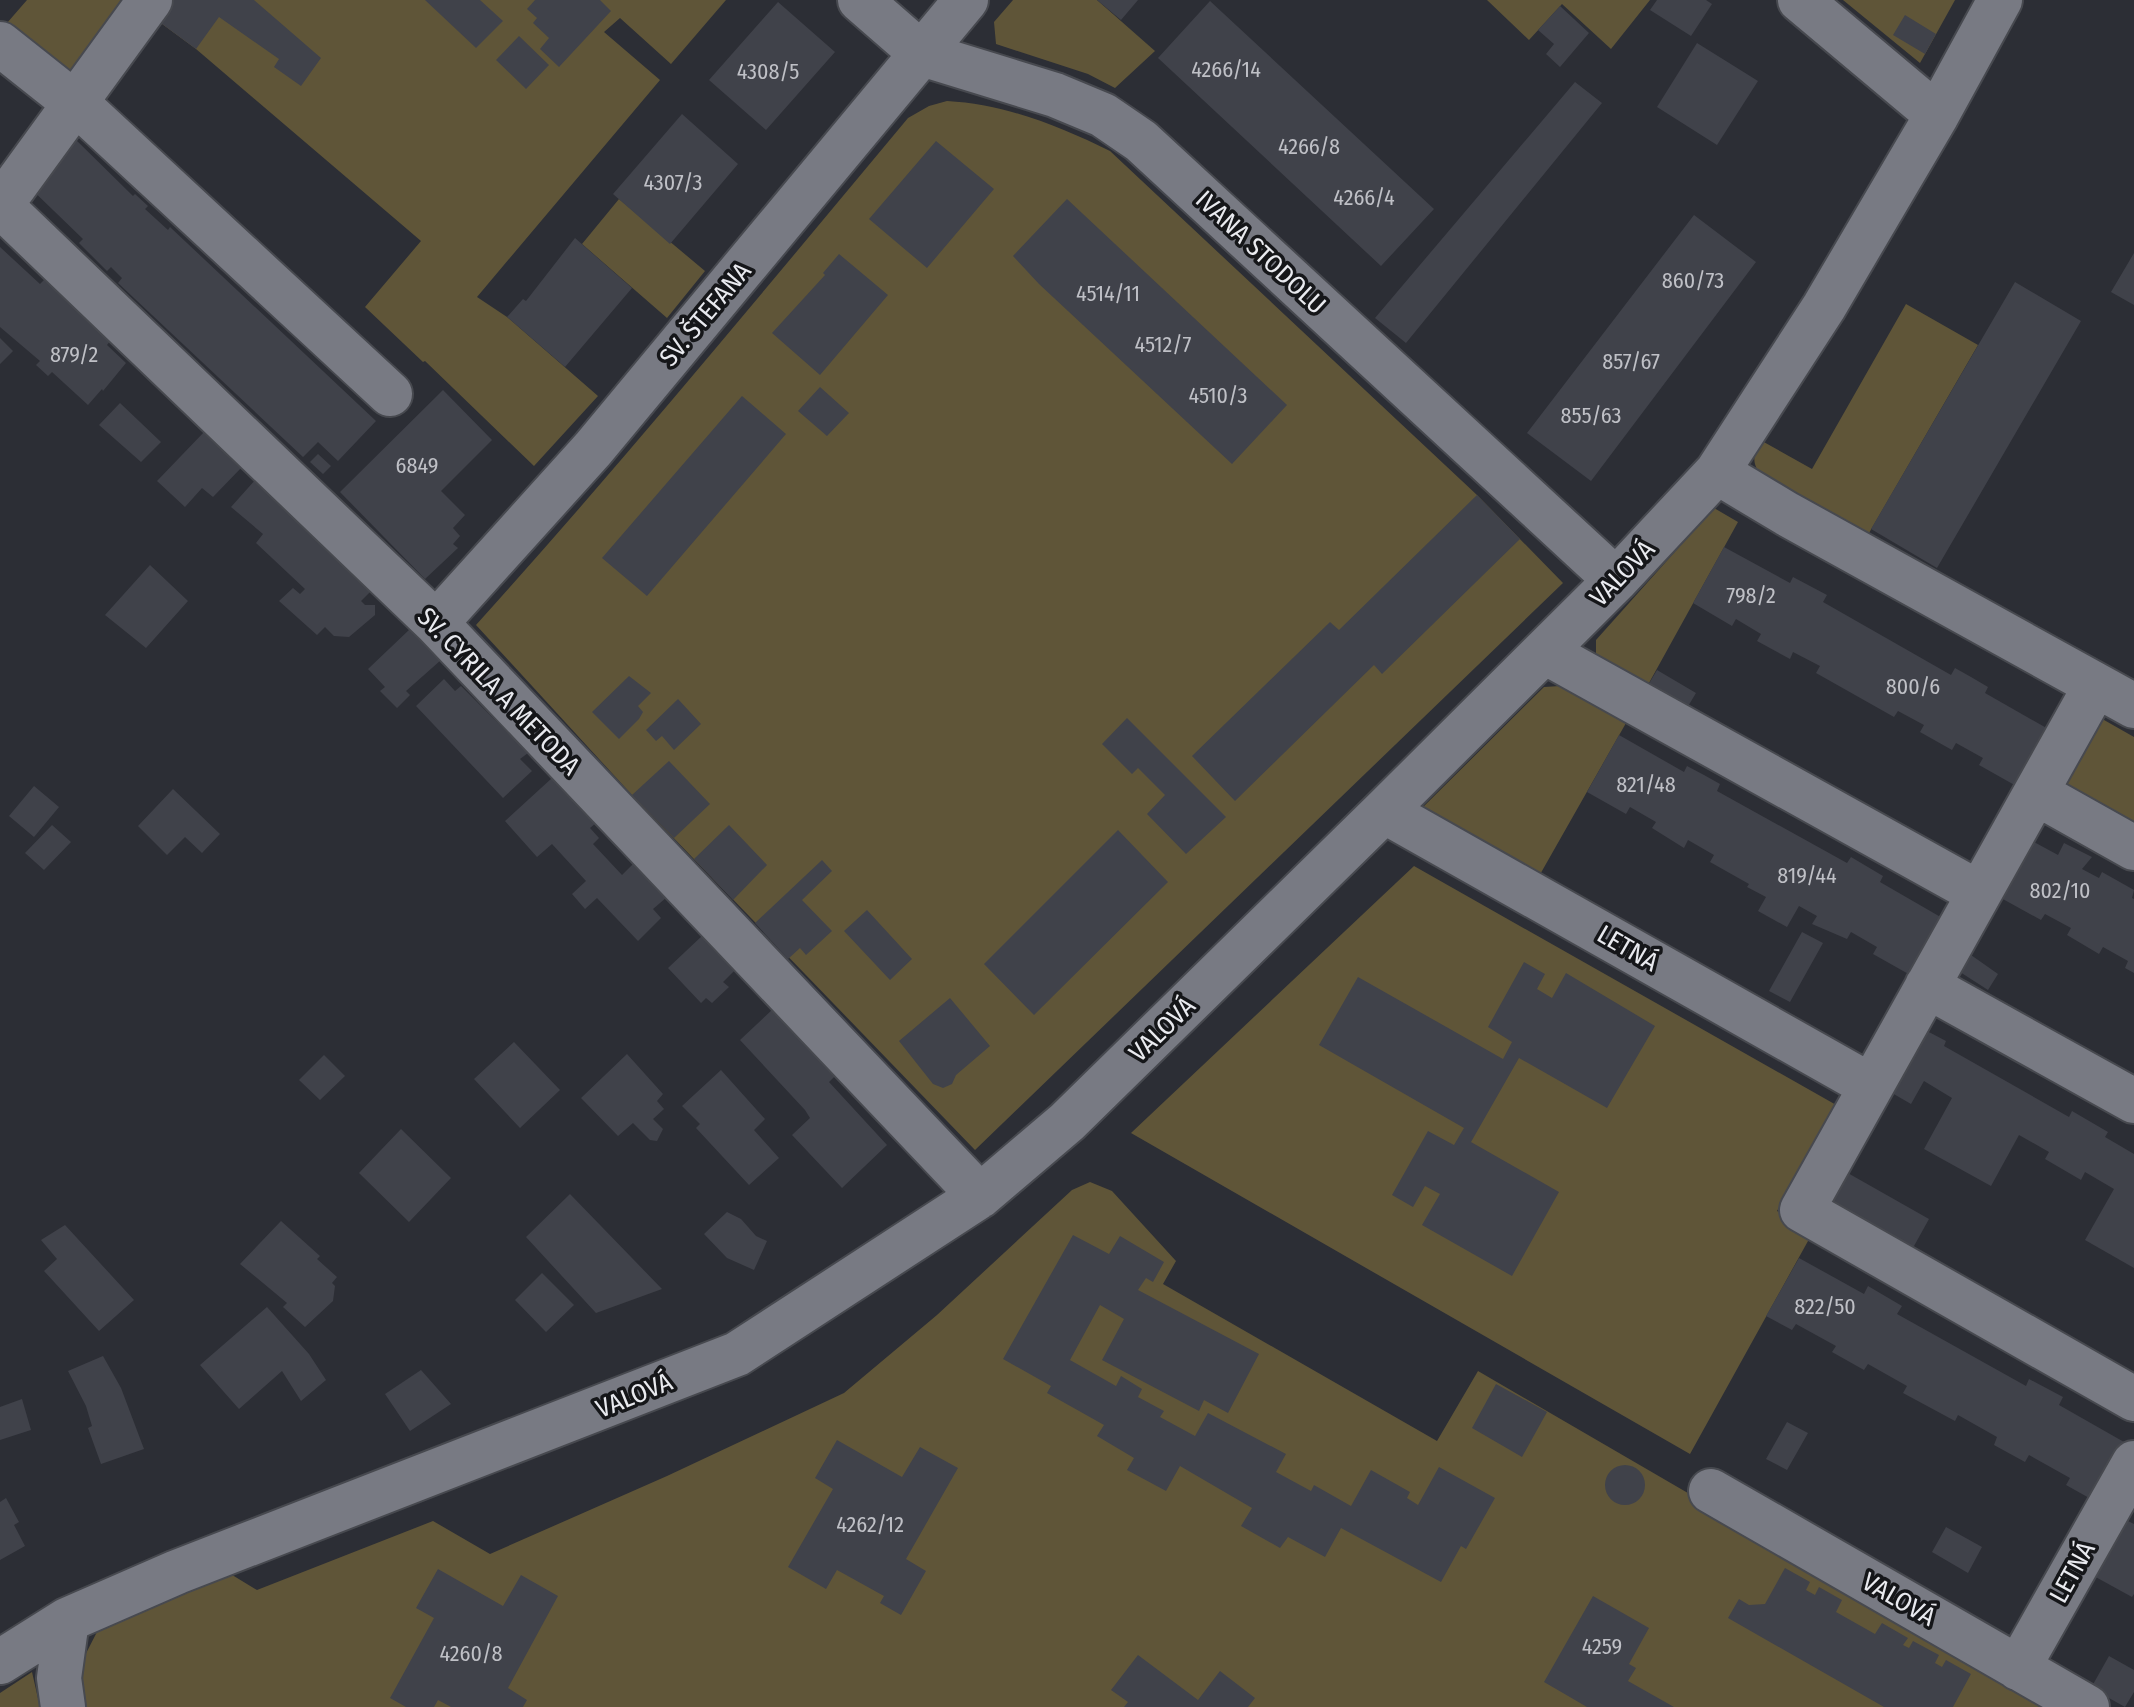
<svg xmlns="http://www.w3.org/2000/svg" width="2134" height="1707" font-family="'Fira Sans Condensed',sans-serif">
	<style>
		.green { fill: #5f5538 }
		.building { fill: #40424a }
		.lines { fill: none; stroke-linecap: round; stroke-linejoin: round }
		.minor-casing { stroke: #47494f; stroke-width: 48 }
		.minor { stroke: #787a83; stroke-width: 44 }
		.labels { text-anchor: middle; stroke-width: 7; stroke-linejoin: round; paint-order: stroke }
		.number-label { font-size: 22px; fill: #bfc0c6 }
		.street-label { font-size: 26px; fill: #e9eaef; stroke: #151619 }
	</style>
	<rect width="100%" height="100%" fill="#2c2e35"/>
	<path class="green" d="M27,0H121L69,74L7,23Z
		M167,0H726L671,64L620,18L604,32L660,80L477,297L507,317L598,396L534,466L425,361L423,362L365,307L421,241L196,49L154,18Z
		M1013,0H1097L1155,51L1115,88L1088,74L996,44L994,22Z
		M1487,0H1650L1611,49L1562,4L1529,40Z
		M1843,0H1955L1920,63Z
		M947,101C1005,104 1059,126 1110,151L1477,495L1563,583L975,1150L632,795L476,625C625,460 766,288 908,118L929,106Z
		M619,199L705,271L667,318L582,244Z
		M1906,304L1978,345L1869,533L1758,471C1751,459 1755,452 1762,441L1812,469Z
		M1714,508L1738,522L1644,692L1596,665V640Z
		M1576,685L1630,716L1538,878L1419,811L1544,687Z
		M2097,716L2134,737V832L2056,788Z
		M1414,866L1838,1106L1777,1211L1813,1232L1690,1454L1131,1133Z
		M1090,1182L1112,1191L1176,1261L1163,1284L1437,1441L1478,1371L2056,1707H83L80,1665L98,1630L224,1570L257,1590L433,1521L490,1554L667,1476L844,1393L937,1315L1072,1190Z
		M32,1672L40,1707H0V1693Z"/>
	<path class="building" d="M167,0H254L321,58L301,86L274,67L279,59L219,17L196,49L154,18Z
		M425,0H480L503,21L476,48Z
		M535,0H600L611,11L559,67L540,49L549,38L533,23L537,18L527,9Z
		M1097,0H1138L1121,20Z
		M1657,0H1706L1712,4L1691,36L1650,10Z
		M1210,1L1434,209L1381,266L1158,58Z
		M778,2L835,52L766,130L709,80Z
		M1560,6L1589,33L1560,67L1546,54L1554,44L1538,30Z
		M1905,15L1936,34L1925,54L1893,35Z
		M519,36L549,65L526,89L496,60Z
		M1697,43L1758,81L1717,145L1657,107Z
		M1575,82L1602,103L1406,343L1375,318Z
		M682,114L738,164L670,244L613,194Z
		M71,135L133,196L135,194L148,206L145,209L168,230L170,227L376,421L338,461L318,442L303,457L118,283L122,278L111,267L107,271L79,243L83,239L24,182Z
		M936,141L994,189L927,268L869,219Z
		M1067,199L1287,405L1232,464L1039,284L1013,256Z
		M1694,215L1756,262L1591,481L1527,433Z
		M575,238L632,288L565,367L507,317L523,299L526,301Z
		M0,247L40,284L44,280L111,340L107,345L126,363L103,391L102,389L88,405L52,372L48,376L36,365L40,361L0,327Z
		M2134,253V305L2111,292Z
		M839,254L888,295L820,375L772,333L825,275L823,273Z
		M2015,282L2081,321L1937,568L1871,529Z
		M0,338L13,351L0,364Z
		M820,387L849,413L827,436L798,411Z
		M443,390L492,440L441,491L465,515L453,528L460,536L453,544L458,548L425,579L340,492Z
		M742,396L786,434L647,596L602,558Z
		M120,403L161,442L141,462L99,425Z
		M205,431L242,467L213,497L202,488L185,507L157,481Z
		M318,454L331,466L323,474L310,462Z
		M256,479L372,590L361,601L365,605H375V615L349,637L334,636L325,627L317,635L279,601L293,588L300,594L305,589L256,543L263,534L231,507Z
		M1477,495L1520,539L1382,674L1374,665L1235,801L1192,756L1330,622L1339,630Z
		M1724,547L1790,583L1793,577L1827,595L1823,602L1951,675L1955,668L1971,677L1988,687L1985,693L2050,730L2018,787L1979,765L1983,758L1956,743L1952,750L1920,732L1924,725L1898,711L1894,717L1816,673L1820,666L1793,652L1790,659L1757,641L1761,634L1736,619L1732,626L1693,603Z
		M150,565L188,601L146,648L105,615Z
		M410,629L441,660L406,691L410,695L397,708L380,691L385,687L368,669Z
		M1657,670L1696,693L1684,713L1644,692Z
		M629,676L651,693L638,706L643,712L639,719L619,739L592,712Z
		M444,679L455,691L461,686L528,753L520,759L532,771L503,798L416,706Z
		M678,699L701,724L674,750L662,736L656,741L646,730Z
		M1127,718L1226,817L1186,854L1147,814L1165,795L1138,768L1132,774L1102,744Z
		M1619,735L1684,772L1687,766L1704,775L1720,784L1717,791L1847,863L1851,857L1883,876L1880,882L1944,919L1912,976L1873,954L1877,947L1851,932L1847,939L1812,924L1817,916L1799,906L1787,927L1758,911L1766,897L1747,887L1749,884L1710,862L1714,855L1688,840L1684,848L1652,828L1656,822L1630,807L1626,814L1587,792Z
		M669,761L710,804L674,838L632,795Z
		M552,778L596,823L590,828L599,838L593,844L622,875L634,863L667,897L653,909L661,918L638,941L597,898L585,909L572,894L586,881L552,844L537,857L505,821Z
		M34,786L59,807L34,837L9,816Z
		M173,789L220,834L202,853L185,837L167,855L138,826Z
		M52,825L71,842L44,870L25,853Z
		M729,825L767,865L733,900L694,859Z
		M1118,830L1168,882L1034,1015L984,964Z
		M2034,842L2058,855L2064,843L2092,857L2082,869L2099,878L2102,872L2134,890L2132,898L2134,899V973L2125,968L2128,961L2103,947L2099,954L2067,935L2071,928L2045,914L2041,920L2001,898Z
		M822,860L832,871L802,900L832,931L806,955L800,948L788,959L755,923Z
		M867,910L912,959L890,980L844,931Z
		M1802,932L1823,943L1790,1002L1769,991Z
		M703,935L736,969L723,982L729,987L712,1003L706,998L701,1003L668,968Z
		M1971,955L1998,974L1988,990L1960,972Z
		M1524,962L1545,974L1537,989L1552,998L1566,973L1655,1026L1607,1108L1519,1058L1471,1142L1559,1192L1512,1276L1422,1225L1440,1194L1425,1186L1413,1207L1392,1195L1428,1131L1454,1145L1464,1128L1319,1045L1358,977L1503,1059L1512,1042L1488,1027Z
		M950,998L990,1046L956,1075L952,1084L943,1088L933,1084L899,1041Z
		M774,1008L836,1075L829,1082L887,1145L842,1188L792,1135L810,1118L805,1110L740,1040Z
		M1927,1031L1946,1041L1944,1046L2069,1117L2072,1111L2108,1132L2105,1137L2134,1154V1268L2085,1240L2114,1189L2085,1172L2081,1180L2045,1159L2049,1152L2019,1135L1991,1186L1924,1149L1952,1098L1924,1081L1911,1104L1892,1093Z
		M514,1042L560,1090L520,1128L474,1079Z
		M627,1054L663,1094L657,1101L664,1109L653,1119L663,1129L657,1141L650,1140L633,1123L618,1136L581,1098Z
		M324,1055L345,1076L320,1100L299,1080Z
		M721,1070L765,1119L754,1130L779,1158L749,1185L696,1128L700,1124L682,1106Z
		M401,1129L451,1178L409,1222L359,1173Z
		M1846,1172L1929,1219L1909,1255L1826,1209Z
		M570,1194L662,1289L596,1313L526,1237Z
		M727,1212L741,1219L756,1236L767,1241L754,1270L727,1258L704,1234Z
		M281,1221L320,1256L317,1259L337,1277L332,1283L335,1286L333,1301L305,1327L283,1307L287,1303L240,1264Z
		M65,1225L134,1300L99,1331L44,1271L57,1259L41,1240Z
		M1073,1235L1109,1254L1120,1236L1164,1262L1153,1282L1146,1278L1138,1290L1259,1354L1228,1413L1204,1400L1199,1411L1102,1360L1124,1319L1100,1305L1070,1360L1116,1386L1121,1376L1142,1389L1138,1397L1164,1411L1160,1417L1195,1436L1208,1413L1286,1454L1276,1472L1311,1491L1314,1485L1351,1506L1371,1470L1410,1492L1407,1498L1418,1505L1439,1467L1495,1498L1466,1549L1461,1546L1441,1582L1341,1528L1325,1557L1288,1537L1280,1548L1241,1526L1252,1508L1180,1466L1166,1491L1127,1470L1134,1458L1097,1436L1104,1425L1047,1393L1051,1386L1003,1359Z
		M1799,1258L1864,1294L1868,1286L1902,1306L1897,1314L2026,1386L2029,1379L2063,1397L2059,1405L2124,1442L2091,1499L2066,1485L2070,1478L2029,1455L2025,1462L1994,1445L1997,1437L1958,1415L1955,1421L1903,1393L1907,1386L1868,1364L1864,1370L1832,1352L1836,1346L1796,1324L1792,1330L1766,1316Z
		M542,1273L574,1305L546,1332L515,1300Z
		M267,1307L309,1354L326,1380L301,1401L282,1371L239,1409L200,1365Z
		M103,1356L121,1388L144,1449L101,1464L88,1428L92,1426L86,1406L68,1371Z
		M421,1370L451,1404L410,1431L385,1394Z
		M1496,1384L1547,1412L1522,1457L1472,1428Z
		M22,1399L31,1430L0,1440V1407Z
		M1787,1422L1808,1433L1787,1470L1766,1459Z
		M837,1440L902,1477L920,1447L958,1468L906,1559L926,1571L901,1615L880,1603L884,1596L837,1570L826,1589L788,1567L833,1489L815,1478Z
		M1605 1485a20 20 0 1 1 40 0a20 20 0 1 1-40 0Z
		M6,1498L19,1522L14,1525L25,1546L0,1560V1502Z
		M2124,1519L2134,1524V1594L2132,1597L2092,1575Z
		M1946,1527L1982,1547L1968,1573L1932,1552Z
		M1785,1568L1810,1582L1806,1590L1815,1595L1819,1587L1842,1600L1836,1612L1875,1634L1882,1623L1908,1638L1903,1645L1909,1648L1913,1641L1939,1655L1935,1663L1942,1667L1946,1660L1971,1674L1953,1707H1884L1728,1618L1739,1599L1749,1605L1765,1604Z
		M438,1569L503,1606L521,1575L558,1596L508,1688L527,1700L523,1707H451L438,1700L434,1707H406L390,1698L434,1618L416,1608Z
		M1593,1596L1649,1628L1629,1664L1636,1668L1628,1681L1674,1707H1587L1544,1682Z
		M1138,1655L1198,1700L1220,1671L1255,1698L1248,1707H1124L1128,1702L1111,1690Z
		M2109,1656L2134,1670V1692L2125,1707L2091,1688Z"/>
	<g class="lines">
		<g class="minor-casing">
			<path id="minor" d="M860,0L922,54L1055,95L1103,115L1141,141L1616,580
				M1800,0L1937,115
				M0,44L87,113L390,394
				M0,205L436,623L980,1196
				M0,206L150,0
				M1717,472L1787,514L2134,706
				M436,623L593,449L966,0
				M1545,652L1979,893
				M2096,685L1802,1210L2134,1399
				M2036,793L2134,848
				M1384,811L1871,1086
				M1927,986L2134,1101
				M1711,1491L2087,1707
				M0,1662L67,1620L177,1572L737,1354L980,1196L1067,1122L1384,811L1616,580L1717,472L1824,307L1937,115L2000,0
				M2018,1668L2134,1463
				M63,1707L59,1678L67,1620"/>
		</g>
		<use href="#minor" class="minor"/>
	</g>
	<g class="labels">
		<g class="number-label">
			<text x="1226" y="77">4266/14</text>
			<text x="768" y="79">4308/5</text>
			<text x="1309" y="154">4266/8</text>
			<text x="673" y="190">4307/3</text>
			<text x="1364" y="205">4266/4</text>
			<text x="1693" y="288">860/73</text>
			<text x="1108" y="301">4514/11</text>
			<text x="1163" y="352">4512/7</text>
			<text x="74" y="362">879/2</text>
			<text x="1631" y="369">857/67</text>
			<text x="1218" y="403">4510/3</text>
			<text x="1591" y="423">855/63</text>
			<text x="417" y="473">6849</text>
			<text x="1751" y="603">798/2</text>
			<text x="1913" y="694">800/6</text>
			<text x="1646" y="792">821/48</text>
			<text x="1807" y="883">819/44</text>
			<text x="2060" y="898">802/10</text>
			<text x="1825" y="1314">822/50</text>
			<text x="870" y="1532">4262/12</text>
			<text x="1602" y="1654">4259</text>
			<text x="471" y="1661">4260/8</text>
		</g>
		<g class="street-label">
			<text transform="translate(1261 252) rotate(43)" y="9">IVANA STODOLU</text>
			<text transform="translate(705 314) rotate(-50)" y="9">SV. ŠTEFANA</text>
			<text transform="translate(1622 573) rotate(-46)" y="9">VALOVÁ</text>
			<text transform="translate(499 691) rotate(46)" y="9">SV. CYRILA A METODA</text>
			<text transform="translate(1628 948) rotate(30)" y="9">LETNÁ</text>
			<text transform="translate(1162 1029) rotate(-44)" y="9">VALOVÁ</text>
			<text transform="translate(634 1395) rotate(-22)" y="9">VALOVÁ</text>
			<text transform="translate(2072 1572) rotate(-61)" y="9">LETNÁ</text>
			<text transform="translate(1899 1599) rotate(30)" y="9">VALOVÁ</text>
		</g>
	</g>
</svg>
